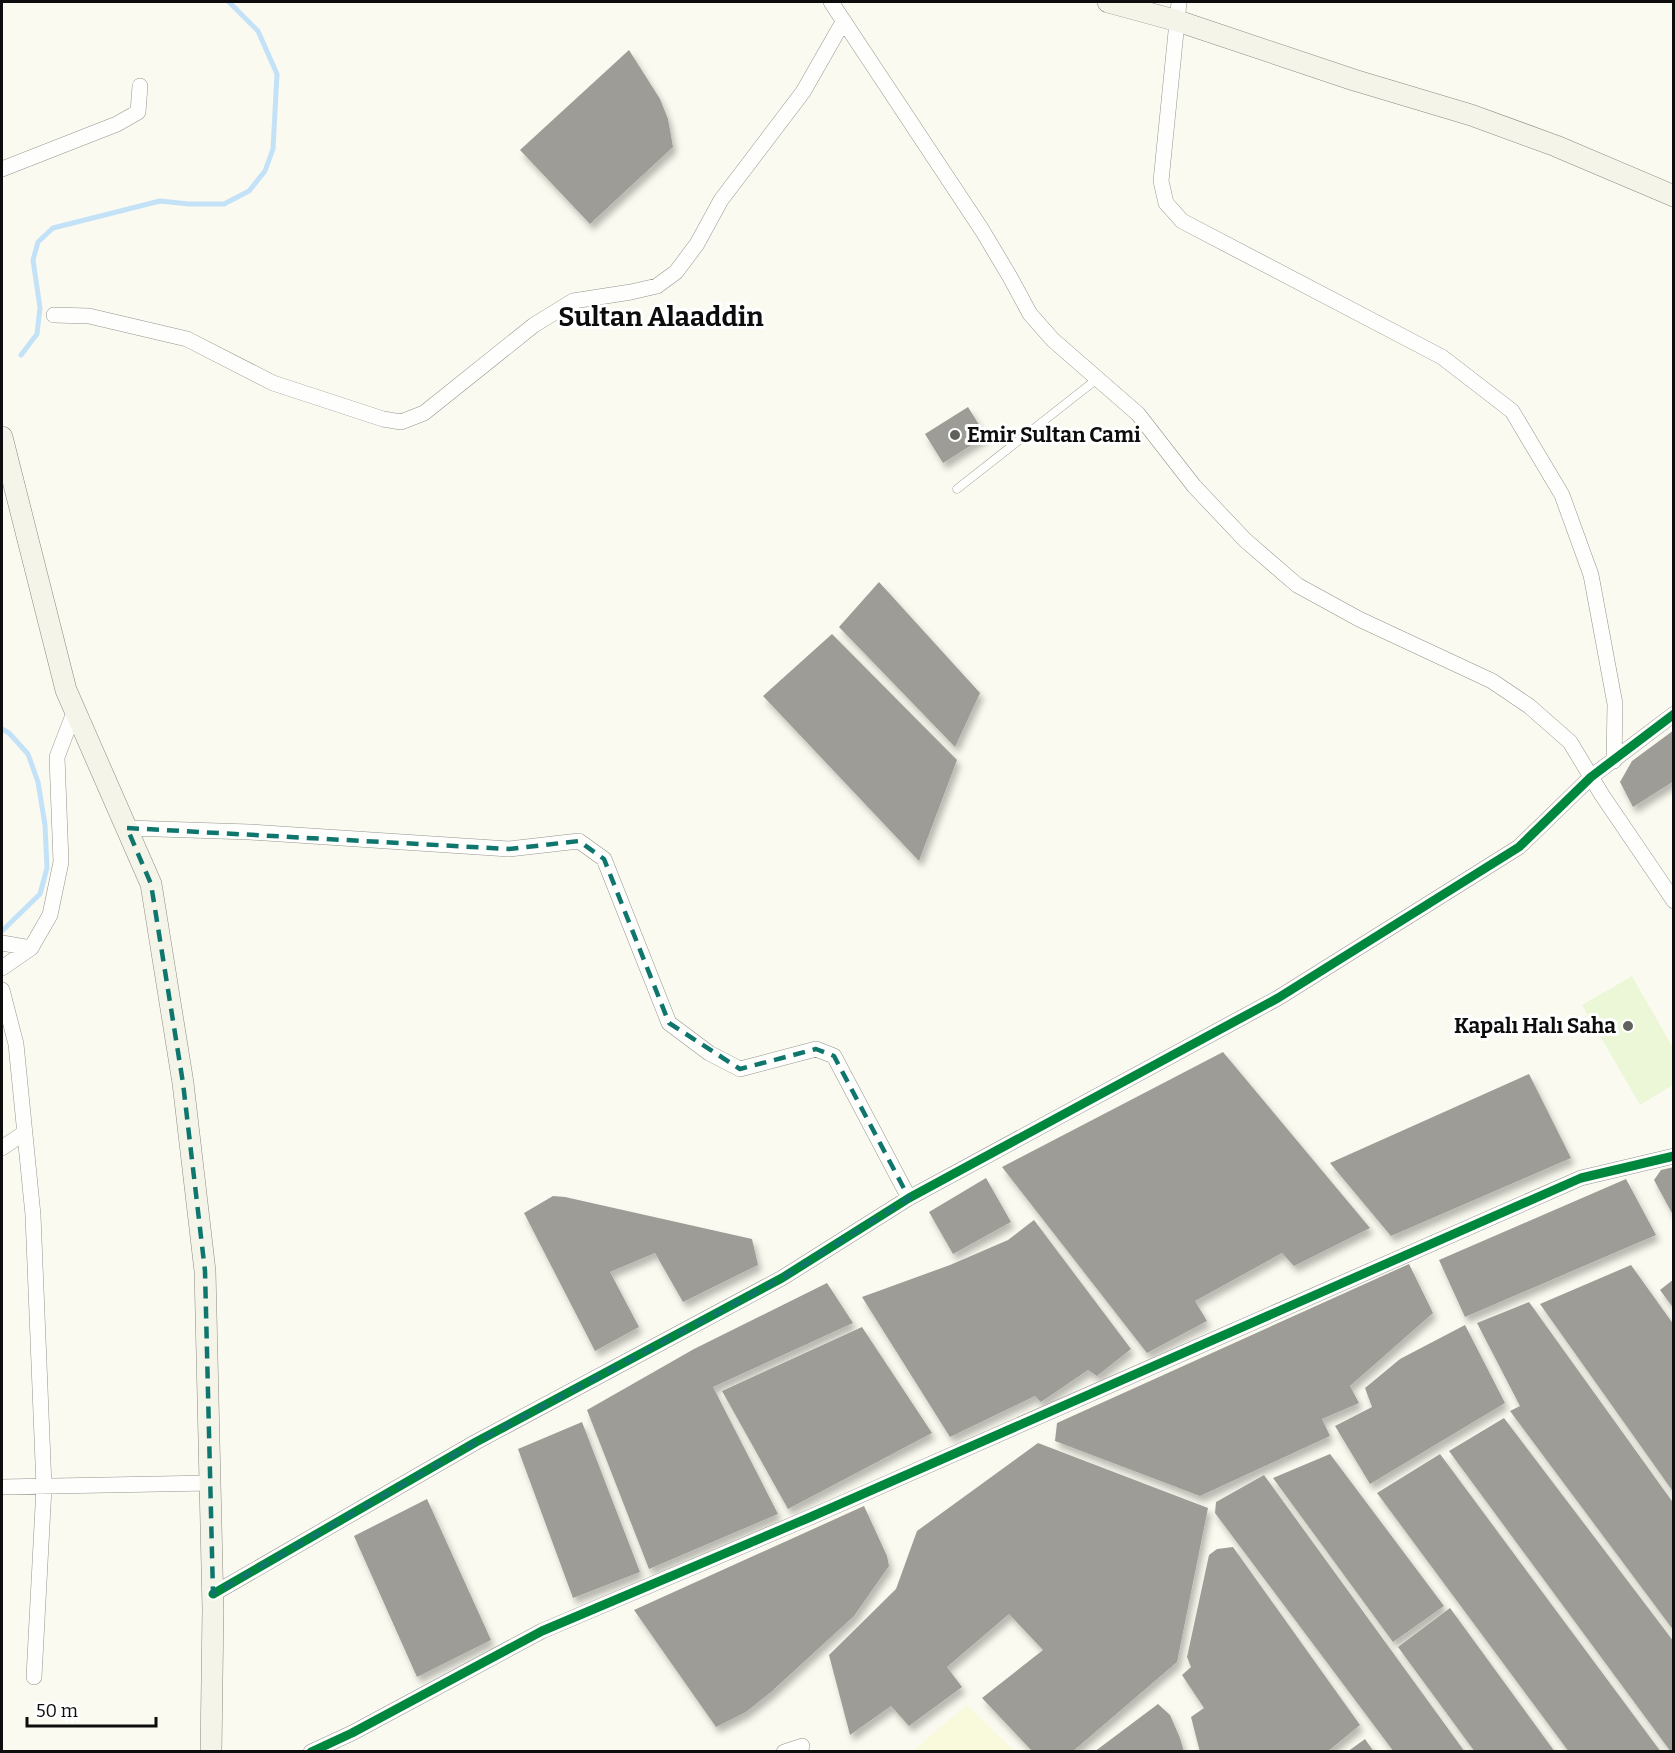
<svg xmlns="http://www.w3.org/2000/svg" width="1675" height="1753" font-family="Bitter,serif">
	<style>
		.farmland { fill: #f9f9db }
		.pitch { fill: #ecf7d8 }
		.lines { fill: none; stroke-linecap: round; stroke-linejoin: round }
		.stream { stroke: #c3e2f8; stroke-width: 5 }
		.building { fill: #9e9c96; filter: url(#shadow) }
		.lane-casing { stroke: #94948f; stroke-width: 9 }
		.street-casing { stroke: #94948f; stroke-width: 16 }
		.secondary-casing { stroke: #8b8a86; stroke-width: 22 }
		.lane { stroke: #fefefd; stroke-width: 8 }
		.street { stroke: #fefefd; stroke-width: 15 }
		.secondary { stroke: #f5f4e8; stroke-width: 21 }
		.cycleway-casing { stroke: #fff; stroke-width: 13 }
		.cycleway { stroke: #00873e; stroke-width: 9 }
		.marked { fill: none; stroke: #0f766e; stroke-width: 4.5; stroke-dasharray: 12 8; stroke-linejoin: round }
		.poi-dot { fill: #60605c; stroke: #fff; stroke-width: 2 }
		.labels { text-anchor: middle; stroke-width: 6; stroke-linejoin: round; paint-order: stroke }
		.poi-label { font-size: 21px; font-weight: bold; fill: #0d0d0d; stroke: #fff; text-anchor: start }
		.district-label { font-size: 27px; font-weight: bold; fill: #0d0d0d; stroke: #fff }
	</style>
	<defs>
		<filter id="shadow"><feDropShadow dx="3.5" dy="6" stdDeviation="3" flood-color="#0004"/></filter>
	</defs>
	<rect width="100%" height="100%" fill="#fbfaf0"/>
	<path class="farmland" d="M967,1705L1014,1751H913Z"/>
	<path class="pitch" d="M1632,976L1673,1048V1085L1640,1105L1582,1005Z"/>
	<g class="lines">
		<path class="stream" d="M21,355L37,334L40,308L33,260L38,242L53,228L160,201L189,204H224L249,191L265,171L273,149L277,74L258,31L229,2
			M2,729L9,733L28,754L38,782L45,825L47,868L40,894L2,931"/>
	</g>
	<path class="building" d="M629,50L660,99L668,119L673,147L590,224L520,150Z
		M968,407L986,436L943,463L925,434Z
		M879,582L980,693L955,747L839,627Z
		M832,634L957,760L919,861L763,696Z
		M1674,730V781L1633,807L1620,782L1632,761Z
		M1223,1052L1370,1228L1294,1266L1282,1253L1195,1301L1207,1321L1147,1353L1002,1167Z
		M1529,1074L1571,1158L1391,1236L1330,1163Z
		M1674,1167V1217L1654,1180L1661,1170Z
		M986,1178L1011,1222L953,1254L929,1212Z
		M1626,1179L1656,1235L1465,1317L1439,1260Z
		M553,1196L565,1197L752,1239L758,1265L683,1302L655,1253L610,1272L639,1327L595,1351L524,1213Z
		M1034,1220L1131,1349L1097,1376L1088,1370L1041,1402L1035,1396L950,1437L862,1297L950,1265L1008,1240Z
		M1409,1264L1433,1313L1350,1386L1359,1403L1322,1419L1330,1436L1200,1496L1055,1441L1057,1423Z
		M1631,1265L1674,1325V1493L1540,1304Z
		M1674,1279V1309L1660,1290Z
		M827,1283L853,1323L713,1387L778,1514L649,1569L587,1410L694,1349Z
		M1529,1302L1674,1504V1631L1510,1411L1520,1406L1477,1323Z
		M1465,1325L1505,1403L1370,1484L1335,1426L1372,1407L1365,1388L1400,1359Z
		M862,1327L932,1433L788,1509L722,1391Z
		M1504,1418L1674,1642V1752H1671L1449,1451Z
		M582,1422L640,1572L573,1598L518,1449Z
		M1038,1443L1208,1508L1177,1662L1072,1752H1033L982,1698L1043,1650L1009,1614L947,1667L962,1687L909,1726L891,1706L850,1735L829,1655L896,1589L917,1531Z
		M1330,1454L1444,1606L1393,1642L1273,1478Z
		M1440,1454L1661,1752H1569L1377,1493Z
		M1264,1475L1465,1752H1394L1215,1513L1216,1502Z
		M427,1499L491,1640L417,1677L354,1536Z
		M864,1506L887,1556L889,1566L854,1616L771,1692L746,1712L716,1727L634,1610Z
		M1233,1547L1360,1725L1327,1752H1200L1191,1717L1204,1708L1182,1675L1191,1667L1187,1657L1209,1555L1217,1549Z
		M1450,1608L1555,1752H1475L1398,1647Z
		M1158,1704L1170,1715L1180,1738L1184,1752H1094Z
		M1365,1739L1374,1752H1347Z"/>
	<g class="lines">
		<g class="lane-casing">
			<path id="lane" d="M957,489L1097,379"/>
		</g>
		<g class="street-casing">
			<path id="street" d="M831,2L982,230L1010,277L1030,314L1053,340L1138,414L1194,486L1245,540L1297,585L1359,619L1492,681L1529,706L1570,742L1602,795L1674,901
				M1179,2L1161,181L1166,203L1182,221L1442,357L1512,411L1562,495L1591,575L1615,704L1614,761
				M2,169L117,124L138,112L140,86
				M54,315L89,316L187,339L273,383L383,419L401,422L424,413L534,325L573,301L631,292L657,286L676,272L697,244L721,200L803,92L843,22
				M127,828L250,832L509,849L579,841L604,859L669,1023L709,1053L740,1069L816,1049L834,1056L909,1198
				M2,943L31,948
				M2,968L31,948L50,915L61,862L57,757L75,710
				M2,990L16,1044L33,1215L44,1487L34,1677
				M2,1148L24,1133
				M2,1487L210,1483
				M213,1594L476,1442L782,1278L909,1198L1278,998L1519,847L1591,777L1674,714
				M311,1752L352,1733L542,1631L806,1519L1581,1178L1674,1156
				M784,1752L802,1746"/>
		</g>
		<g class="secondary-casing">
			<path id="secondary" d="M1108,2L1178,21L1354,80L1471,115L1556,146L1674,196
				M2,437L66,690L151,884L183,1083L205,1271L213,1609L211,1752"/>
		</g>
		<use href="#lane" class="lane"/>
		<use href="#street" class="street"/>
		<use href="#secondary" class="secondary"/>
		<g class="cycleway-casing">
			<path id="cycleway" d="M213,1594L476,1442L782,1278L909,1198L1278,998L1519,847L1591,777L1674,714
				M311,1752L352,1733L542,1631L806,1519L1581,1178L1674,1156"/>
		</g>
		<use href="#cycleway" class="cycleway"/>
	</g>
	<path class="marked" d="M127,828L509,849L579,841L604,859L669,1023L740,1069L816,1049L834,1056L909,1198L782,1278L476,1442L213,1594L205,1271L183,1083L151,884Z"/>
	<g class="poi-dot">
		<circle cx="955" cy="435" r="6"/>
		<circle cx="1628" cy="1026" r="6"/>
	</g>
	<g class="labels">
		<g class="poi-label">
			<text x="967" y="442">Emir Sultan Cami</text>
			<text x="1616" y="1033" text-anchor="end">Kapalı Halı Saha</text>
		</g>
		<g class="district-label">
			<text x="661" y="326">Sultan Alaaddin</text>
		</g>
	</g>
	<rect width="1675" height="1753" fill="none" stroke="#0d0d0d" stroke-width="6"/>
	<path d="M27 1717v9h129v-9" fill="none" stroke="#0d0d0d" stroke-width="3"/>
	<text x="36" y="1717" font-size="18" fill="#0d0d0d" stroke="#ffffff" stroke-width="4.5" paint-order="stroke">50 m</text>
</svg>
